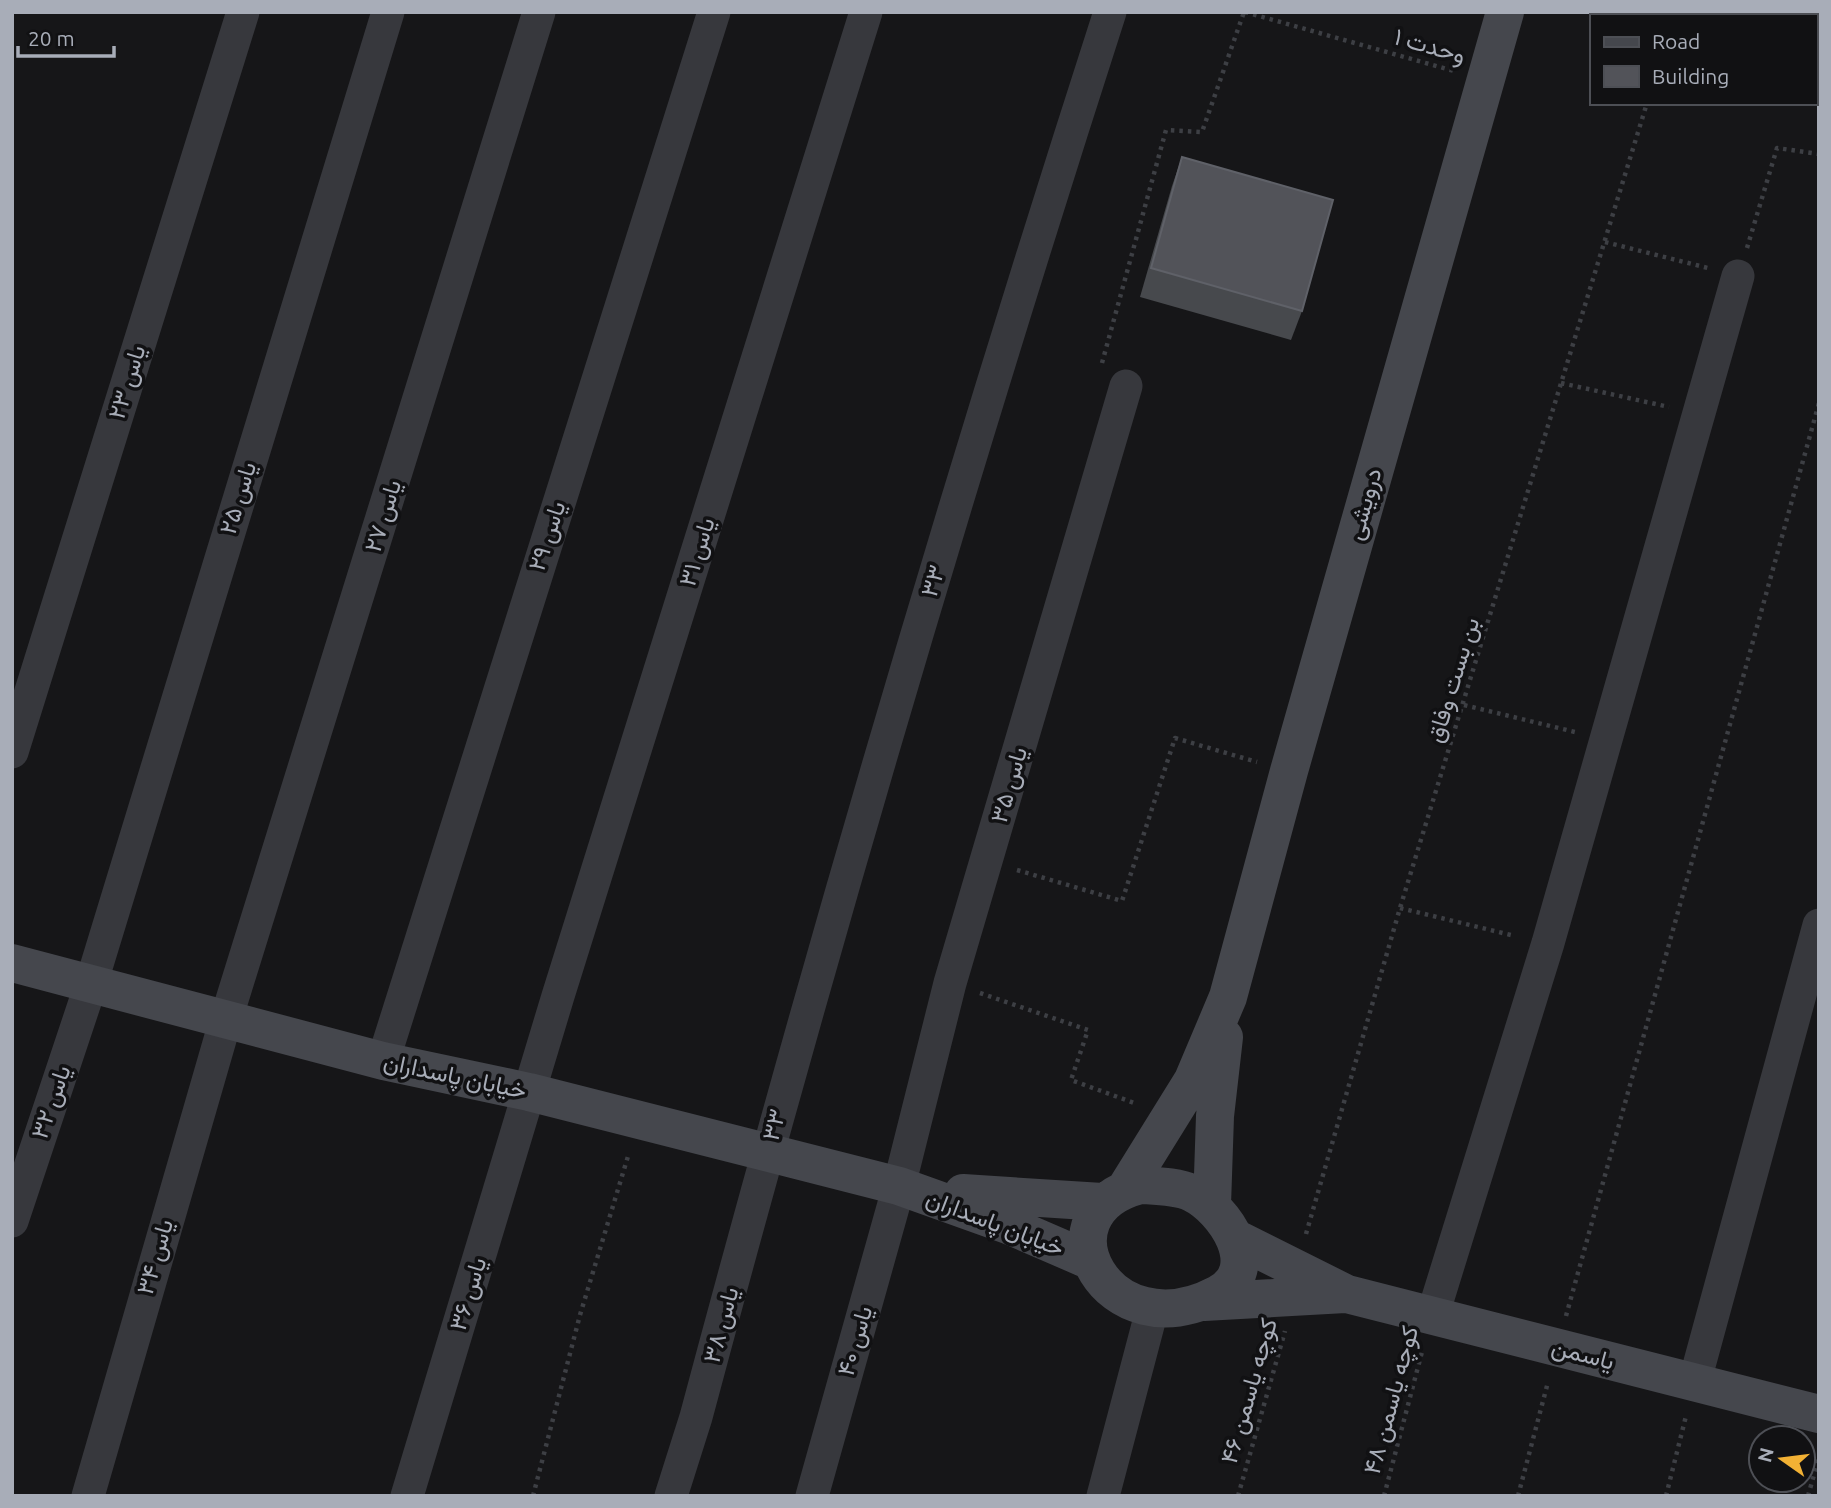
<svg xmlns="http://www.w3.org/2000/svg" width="1831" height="1508" font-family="Ubuntu,Vazirmatn,sans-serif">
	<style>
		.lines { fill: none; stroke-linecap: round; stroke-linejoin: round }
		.path { stroke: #3d3f44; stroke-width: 4.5; stroke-dasharray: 3.5 5; stroke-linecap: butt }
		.street { stroke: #37383d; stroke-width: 33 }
		.secondary { stroke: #45474d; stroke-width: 38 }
		.wall { fill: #47494d }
		.building { fill: #525359; stroke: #5f6168; stroke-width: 2 }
		.labels { text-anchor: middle; stroke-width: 7; stroke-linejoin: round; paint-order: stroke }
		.street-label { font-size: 24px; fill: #a8adb8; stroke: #111113 }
	</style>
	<rect width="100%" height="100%" fill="#161618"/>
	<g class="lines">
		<path class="path" d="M1245,12L1454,71
			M1674,16L1675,12
			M1605,242L1708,268
			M1747,248L1777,148L1819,154
			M1102,363L1166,130L1202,132L1244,12
			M1561,383L1669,407
			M1464,705L1575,732
			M1017,870L1122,901L1175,738L1257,762
			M1400,908L1515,936
			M980,993L1088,1030L1071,1080L1137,1104
			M1306,1234L1400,908L1647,103
			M1566,1316L1819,403
			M533,1496L580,1315L629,1153
			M1238,1496L1285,1331
			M1384,1496L1423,1348
			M1518,1496L1548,1382
			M1666,1496L1686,1416
			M1808,1496L1819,1457"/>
		<path class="street" d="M12,752L243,12
			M383,1061L714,12
			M12,1221L91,984L388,12
			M1433,1314L1548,943L1738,276
			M1694,1384L1819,925
			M88,1496L226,1019L539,12
			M407,1496L558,996L866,12
			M671,1496L696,1417C822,945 960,477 1110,12
			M812,1496L899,1186L950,983L1126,386
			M1103,1496L1152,1310"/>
		<path class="secondary" d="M12,963L383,1061L529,1092L899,1186L1008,1225L1091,1261
			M1140,1185C1157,1186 1177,1186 1192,1193C1225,1209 1265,1269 1218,1294C1107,1353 1033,1213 1140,1185Z
			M1126,1188L1193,1080L1228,997L1289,771L1505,12
			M963,1193L1102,1202
			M1212,1205L1215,1116L1224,1037
			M1235,1238L1347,1294L1819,1414
			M1204,1302L1345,1294"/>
	</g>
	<path class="wall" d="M1182,157L1302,311L1291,340L1140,297L1172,186Z"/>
	<path class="building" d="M1182,157L1333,200L1302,311L1151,268Z"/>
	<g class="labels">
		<g class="street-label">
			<text transform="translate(1430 46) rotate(16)" y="8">وحدت ۱</text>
			<text transform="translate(127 382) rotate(-73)" y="8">یاس ۲۳</text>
			<text transform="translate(238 498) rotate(-73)" y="8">یاس ۲۵</text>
			<text transform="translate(1364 504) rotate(-74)" y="8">درویشی</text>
			<text transform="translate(383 516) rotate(-73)" y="8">یاس ۲۷</text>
			<text transform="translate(547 536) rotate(-72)" y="8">یاس ۲۹</text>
			<text transform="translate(697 552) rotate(-73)" y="8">یاس ۳۱</text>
			<text transform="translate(933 581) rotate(-73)" y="8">۳۳</text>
			<text transform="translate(1453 680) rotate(-73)" y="8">بن بست وفاق</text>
			<text transform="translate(1009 785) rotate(-74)" y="8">یاس ۳۵</text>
			<text transform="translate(455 1076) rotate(12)" y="8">خیابان پاسداران</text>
			<text transform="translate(51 1102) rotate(-71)" y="8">یاس ۳۲</text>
			<text transform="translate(774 1125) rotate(-75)" y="8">۳۳</text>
			<text transform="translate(995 1223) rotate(21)" y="8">خیابان پاسداران</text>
			<text transform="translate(155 1257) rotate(-74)" y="8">یاس ۳۴</text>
			<text transform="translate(468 1294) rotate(-73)" y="8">یاس ۳۶</text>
			<text transform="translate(721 1325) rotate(-75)" y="8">یاس ۳۸</text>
			<text transform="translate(855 1341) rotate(-74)" y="8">یاس ۴۰</text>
			<text transform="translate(1583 1354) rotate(15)" y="8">یاسمن</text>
			<text transform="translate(1249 1391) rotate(-74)" y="8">کوچه یاسمن ۴۶</text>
			<text transform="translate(1391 1400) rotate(-75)" y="8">کوچه یاسمن ۴۸</text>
		</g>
	</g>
	<rect width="1831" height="1508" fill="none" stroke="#a8adb8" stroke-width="28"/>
	<rect x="1590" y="14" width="228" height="91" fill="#111113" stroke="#4d4f55" stroke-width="2"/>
	<rect x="1604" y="37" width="35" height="10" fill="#45474d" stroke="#4d4f55" stroke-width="2"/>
	<text x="1652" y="49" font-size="21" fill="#a8adb8">Road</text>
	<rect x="1604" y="66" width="35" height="21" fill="#525359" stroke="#4d4f55" stroke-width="2"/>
	<text x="1652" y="84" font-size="21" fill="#a8adb8">Building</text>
	<g transform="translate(1782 1459) rotate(284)"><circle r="33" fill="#111113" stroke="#4d4f55" stroke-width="2"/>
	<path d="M0-5L12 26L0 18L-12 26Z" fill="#f2b134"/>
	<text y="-10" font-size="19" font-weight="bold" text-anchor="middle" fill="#a8adb8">N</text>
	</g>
	<path d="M18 46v10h96v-10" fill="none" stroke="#a8adb8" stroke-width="3.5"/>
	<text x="28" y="46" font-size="21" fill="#a8adb8" stroke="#111113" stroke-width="5" paint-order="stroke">20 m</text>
</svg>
